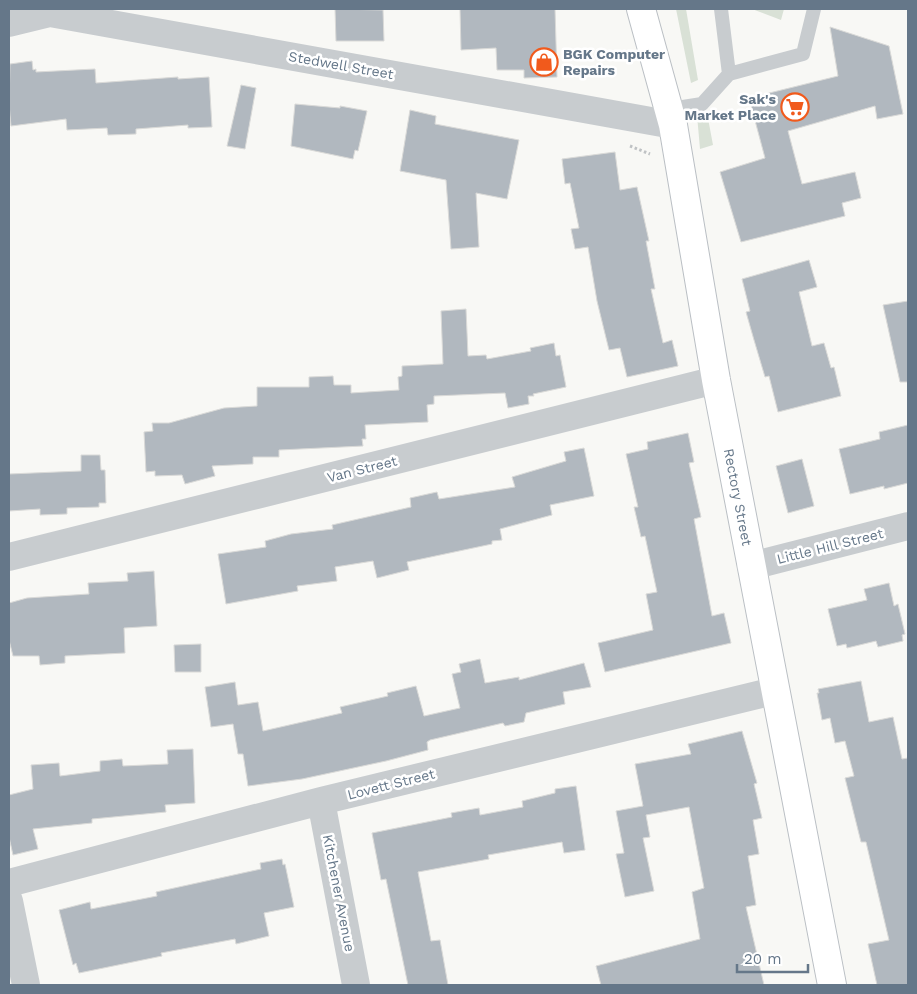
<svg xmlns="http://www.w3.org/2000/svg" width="917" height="994" font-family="'Work Sans',sans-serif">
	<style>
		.green { fill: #d9e1d6 }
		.building { fill: #b1b8bf; stroke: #dadad8 }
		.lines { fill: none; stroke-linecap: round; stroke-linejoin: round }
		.secondary-casing { stroke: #babfc4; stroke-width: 30 }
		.path { stroke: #bfc2c4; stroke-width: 3; stroke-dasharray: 2.5 2.5; stroke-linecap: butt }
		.lane { stroke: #c8cccf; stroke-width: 14 }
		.street { stroke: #c8cccf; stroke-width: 28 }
		.secondary { stroke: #fff; stroke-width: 28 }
		.labels { text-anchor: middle; stroke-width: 5; stroke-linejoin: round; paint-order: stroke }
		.poi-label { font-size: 14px; font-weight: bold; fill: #657789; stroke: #fff; text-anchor: start }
		.street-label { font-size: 14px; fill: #657789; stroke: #fff }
	</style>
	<rect width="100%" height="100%" fill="#f8f8f5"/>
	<path class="green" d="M676,9H686L698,80L691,83Z
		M752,9H784L781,20Z
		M707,113L713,145L700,149L697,115Z"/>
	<path class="building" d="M335,9L383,10L384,41H336Z
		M460,9H555L557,77L524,78V70H497L496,48L461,50Z
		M830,27L889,46L903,114L877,119L875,106L788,131L802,184L855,172L861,198L842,203L845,216L741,242L720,172L765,158L749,98L838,76Z
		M32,61L33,70L36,69V72L95,69L96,83L178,77V79L209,77L212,127L188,128V125L136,129V134L108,135L107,128L67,130L66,119L11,126L9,104L10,64Z
		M241,85L256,88L245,149L227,146Z
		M295,104L340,108V106L367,111L358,151L355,150L353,159L291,146Z
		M410,110L436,116L435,124L519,140L507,199L476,193L479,247L451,249L446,180L400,171Z
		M615,152L620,190L637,187L649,241H646L655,289H651L663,343L672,340L678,366L627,377L620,348L609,350L597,301L588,247L575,249L571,229L579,228L570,183L565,184L562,159Z
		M809,260L817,287L799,292L812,346L824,343L831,368L834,367L841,396L778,412L769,376L765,377L754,340L746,312L750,311L742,279Z
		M908,301V382H900L883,305Z
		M466,309L468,356L486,355L487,359L531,351L530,348L554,343L556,356L560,355L566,387L533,394L534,396H528L529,404L508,408L505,393L434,396V404L427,405L428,422L365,425L366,439H362L363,446L279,450V457H253V464L212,466L215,476L185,484L182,475L155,476V471L146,472L144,432L153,431L152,423H169L224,408L257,406V387H309V377L333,376L334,385H351V393L399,390L398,377L402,376V366L443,364L441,311Z
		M908,425V483L884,489V486L850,494L839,449L880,439L879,432Z
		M688,433L694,462L689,463L701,517L694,519L712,616L724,613L731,643L605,672L598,643L653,630L646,594L657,592L645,536L641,537L634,507H638L626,454L648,449L647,442Z
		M584,448L594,496L550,505L552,515L500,529L502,540L492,541V544L407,562L409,570L377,578L373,561L335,567L337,581L297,586L298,591L226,604L218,554L266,547L265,541L291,534L333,529L332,525L411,507L410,498L437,492L439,499L515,487L512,477L566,461L564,452Z
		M81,455H100L101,470H105L106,503H99V507L67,508V514L40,515V509L9,511V474L81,471Z
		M802,459L814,506L788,513L776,466Z
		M154,571L157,626L124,628L125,653L65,656V663L40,665L39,656H13L9,640V603L27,598L89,594L88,583L128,581L127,573Z
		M889,583L894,606L898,604L905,634L902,635L903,641L878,647L876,641L847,648L846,644L837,646L828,609L867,600L864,589Z
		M201,644V672H175L174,645Z
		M480,659L485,683L519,677V680L584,663L591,687L563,692L565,704L526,713L524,722L505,726L503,723L430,740L427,742L428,750L386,761L302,779L248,786L243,754H238L233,724L211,727L205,687L235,682L238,705L258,702L263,731L342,713L340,707L388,696L387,693L416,686L424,716L460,708L452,674L461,672L459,664Z
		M861,681L869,722L893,717L902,759L908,758V985H877L868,944L889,940L866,842H861L845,778L854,776L845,741L835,743L830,718L822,720L817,693H819L818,689Z
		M742,731L757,783L754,784L762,818L753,820L759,854L748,856L756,905L746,907L764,985H601L596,966L700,939L692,892L704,888L689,807L646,815L650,837L643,838L654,891L625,897L616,854L624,853L616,811L643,806L635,764L691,754L688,744Z
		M193,749L195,803L165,805L166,812L92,819V823L33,829L38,849L13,855L9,837V795L33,789L31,765L59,763L60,776L100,771V761L122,759L123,766L168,764L167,750Z
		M576,786L585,850L564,853L562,842L488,855L489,859L418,872L431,941L440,940L448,985H408L386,879L381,880L372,833L452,817L451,813L479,808L480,815L523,807L522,801L555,793V789Z
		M282,859L283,865L285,864L294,907L264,913L269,936L236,944L235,939L161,953L162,956L79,973L76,963L73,965L59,910L90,902L91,909L157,896L156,892L261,869L260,863Z"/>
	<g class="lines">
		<g class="secondary-casing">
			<path id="secondary" d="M641,9L673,125L716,380L832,985"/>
		</g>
		<path class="path" d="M630,146L650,154"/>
		<path class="lane" d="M721,9L729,74
			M670,109L702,104L729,74L803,54L814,9"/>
		<path class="street" d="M9,23L50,13L673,125
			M9,557L716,380
			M751,566L908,526
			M321,801L356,985
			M9,883L321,801L774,691
			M9,901L26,985"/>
		<use href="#secondary" class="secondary"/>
	</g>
	<defs>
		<g id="shop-ring" transform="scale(1.4375)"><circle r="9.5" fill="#fff" stroke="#f15a1c" stroke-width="1.5"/><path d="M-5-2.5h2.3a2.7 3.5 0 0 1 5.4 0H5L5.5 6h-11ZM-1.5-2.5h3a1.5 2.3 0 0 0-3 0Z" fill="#f15a1c"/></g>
		<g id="supermarket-ring" transform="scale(1.4375)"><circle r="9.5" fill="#fff" stroke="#f15a1c" stroke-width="1.5"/><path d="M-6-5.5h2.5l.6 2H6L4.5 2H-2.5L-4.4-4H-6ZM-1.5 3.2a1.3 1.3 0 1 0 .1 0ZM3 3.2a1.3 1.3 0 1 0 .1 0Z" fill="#f15a1c"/></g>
	</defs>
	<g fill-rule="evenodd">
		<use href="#shop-ring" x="544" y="62"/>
		<use href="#supermarket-ring" x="795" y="107"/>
	</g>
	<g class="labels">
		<g class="poi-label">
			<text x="563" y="59">BGK Computer<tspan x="563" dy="16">Repairs</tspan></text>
			<text x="776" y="104" text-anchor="end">Sak's<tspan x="776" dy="16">Market Place</tspan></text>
		</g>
		<g class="street-label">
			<text transform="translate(341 65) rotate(10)" y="5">Stedwell Street</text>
			<text transform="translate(362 469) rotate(-14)" y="5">Van Street</text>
			<text transform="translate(738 497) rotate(79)" y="5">Rectory Street</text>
			<text transform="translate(830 546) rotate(-14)" y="5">Little Hill Street</text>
			<text transform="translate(391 784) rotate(-14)" y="5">Lovett Street</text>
			<text transform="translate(339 893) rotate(79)" y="5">Kitchener Avenue</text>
		</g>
	</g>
	<rect width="917" height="994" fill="none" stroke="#657789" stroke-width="20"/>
	<path d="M737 964v8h71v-8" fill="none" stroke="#657789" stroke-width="2.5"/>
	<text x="744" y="964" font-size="15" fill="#657789" stroke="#ffffff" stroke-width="4" paint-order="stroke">20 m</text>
</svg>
